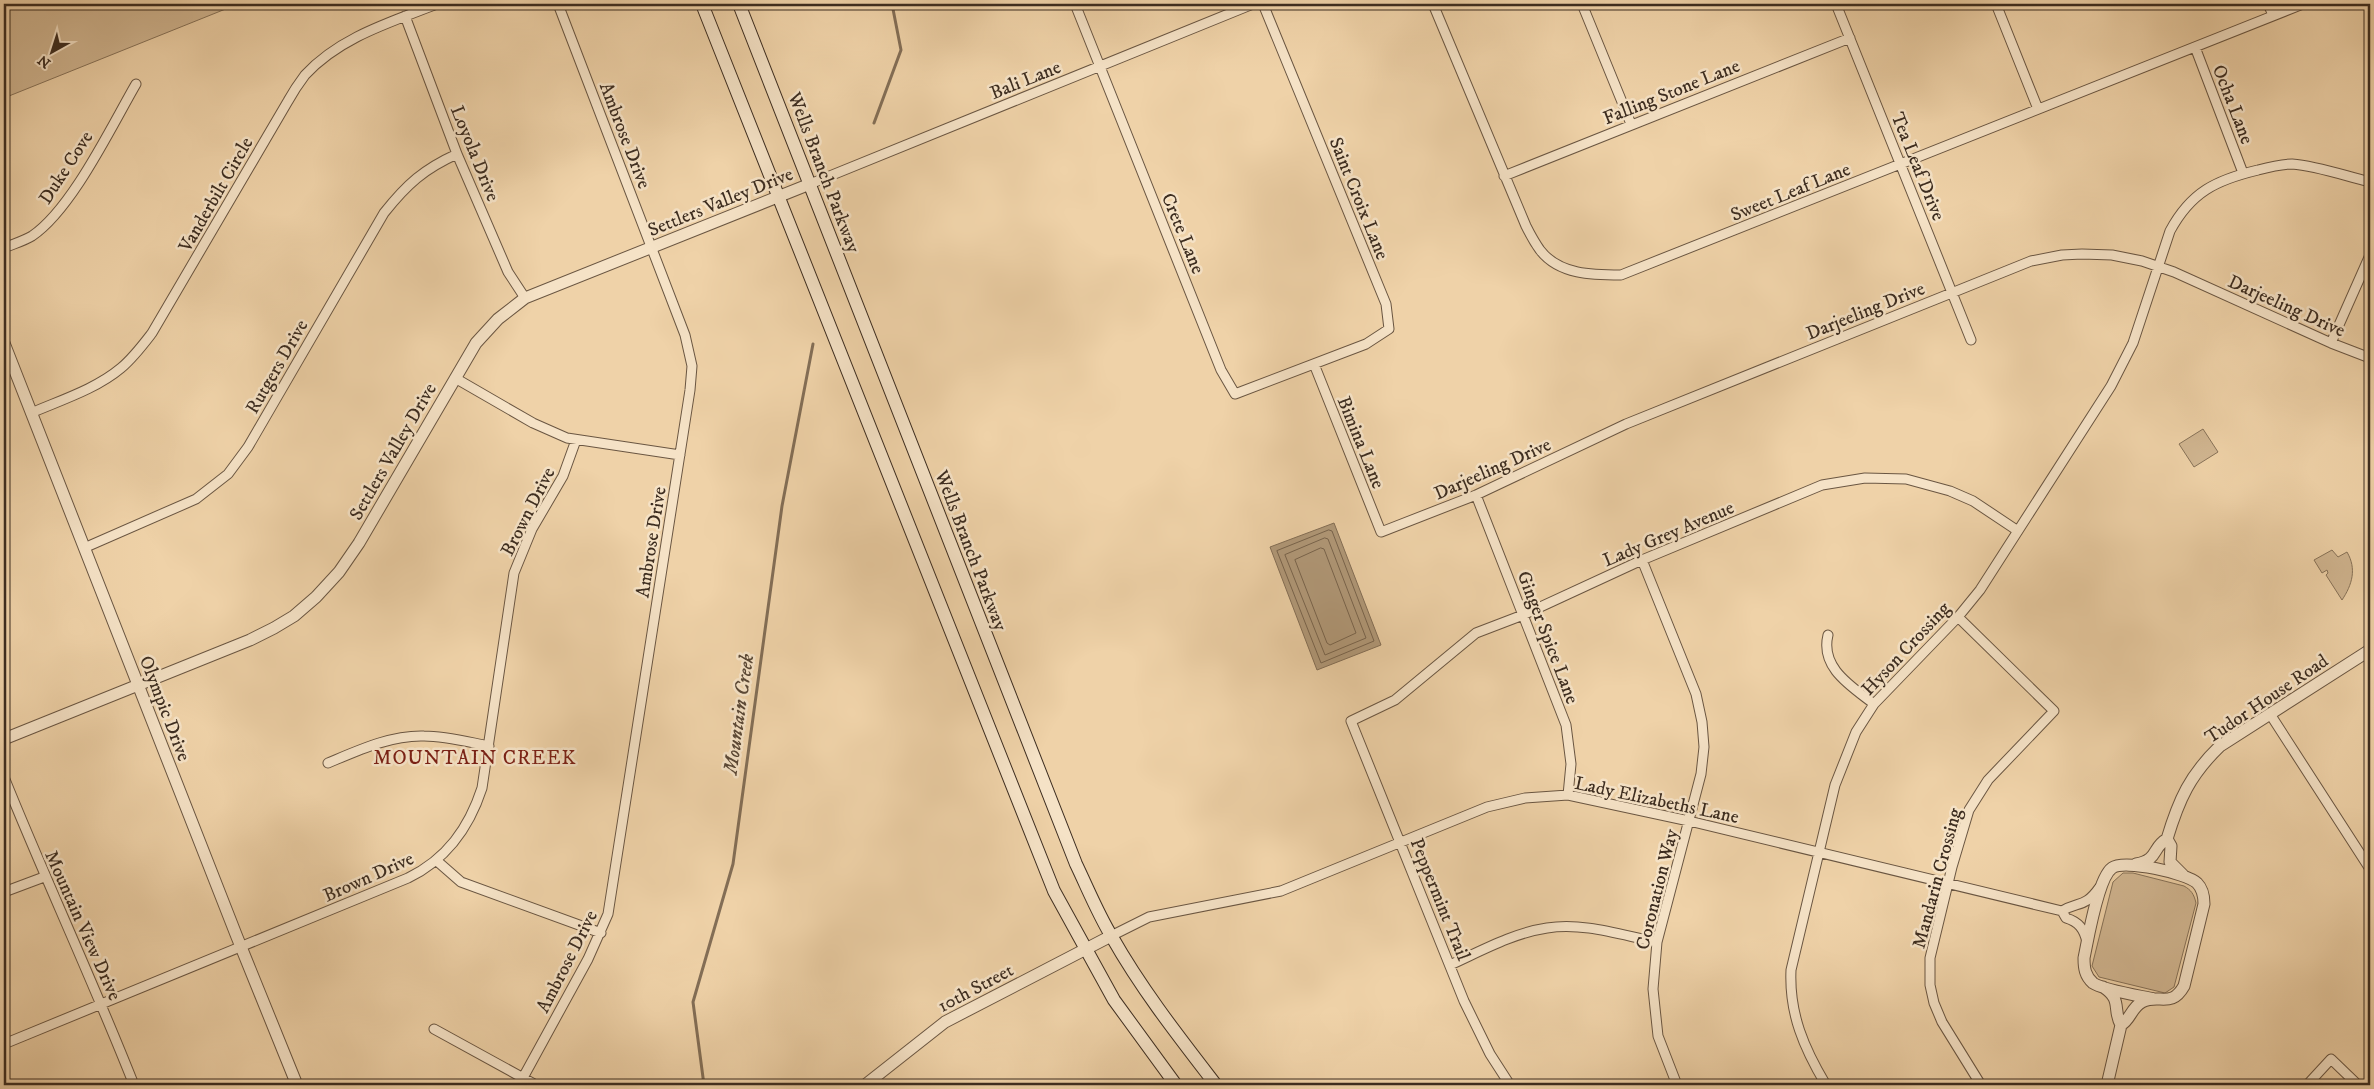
<svg xmlns="http://www.w3.org/2000/svg" width="2374" height="1089" font-family="'IM FELL DW Pica',serif">
	<style>
		.green { fill: #d1b691; stroke: #877258 }
		.water { fill: #b29a7a; stroke: #836e56 }
		.lines { fill: none; stroke-linecap: round; stroke-linejoin: round }
		.shore { stroke: #78644d; stroke-width: 1 }
		.stream { stroke: #836e56; stroke-width: 3 }
		.minor-casing { stroke: #6a5642; stroke-width: 11 }
		.tertiary-casing { stroke: #6a5642; stroke-width: 13 }
		.secondary-casing { stroke: #3d2d20; stroke-width: 14 }
		.minor { stroke: #f5e2c6; stroke-width: 9 }
		.tertiary { stroke: #f5e2c6; stroke-width: 11 }
		.secondary { stroke: #f5e2c6; stroke-width: 12 }
		.labels { text-anchor: middle; stroke-width: 5; stroke-linejoin: round; paint-order: stroke }
		.street-label { font-size: 19px; fill: #3d2d20; stroke: #f5e2c6 }
		.water-label { font-size: 20px; font-style: italic; fill: #5a4836; stroke: #f5e2c6 }
		.neighbourhood-label { font-size: 20px; letter-spacing: 1px; fill: #7a1f14; stroke: #f5e2c6 }
	</style>
	<rect width="100%" height="100%" fill="#efd2a8"/>
	<filter id="stains"><feTurbulence type="fractalNoise" baseFrequency=".004" numOctaves="4"/><feColorMatrix values="0 0 0 0 .2 0 0 0 0 .09 0 0 0 0 .02 0 0 0 .5 -.17"/></filter>
	<radialGradient id="worn" r=".72"><stop offset=".6" stop-color="#630" stop-opacity="0"/><stop offset="1" stop-color="#630" stop-opacity=".3"/></radialGradient>
	<path class="green" d="M4,4H238L4,98Z
		M2203,429L2218,452L2194,467L2179,444Z
		M2332,550L2338,557L2347,552C2357,569 2352,585 2342,600L2326,575L2328,573L2327,570L2322,573L2314,560Z
		M2123,873H2133L2184,886C2191,890 2194,894 2196,903L2174,987L2165,993L2099,977L2092,966L2113,882Z"/>
	<path class="water" d="M1334,523L1381,645L1317,670L1270,547Z"/>
	<g class="lines">
		<path class="shore" d="M1329,530L1332,531L1374,641L1321,663L1277,551Z
			M1325,538L1328,539L1366,638L1325,655L1285,555Z
			M1321,548L1324,549L1356,633L1330,645L1327,643L1295,560Z"/>
		<path class="stream" d="M874,123L901,50L892,4
			M704,1085L693,1002L733,864L782,506L813,344"/>
		<g class="minor-casing">
			<path id="minor" d="M1075,4L1221,370L1235,394L1366,344L1389,329L1386,304L1263,4
				M1433,4L1526,226C1530,234 1535,243 1540,250C1559,275 1593,275 1621,275L2303,4
				M1582,4L1631,124
				M1836,4L1971,340
				M1996,4L2038,109
				M2268,4L2273,15
				M405,16L457,154L508,272L525,298
				M2195,47L2243,173
				M1504,176L1850,38
				M810,184L1253,4
				M4,248C13,244 24,241 32,236C72,209 111,127 136,84
				M2331,343L2370,255
				M1314,364L1381,532L1476,495L1626,424L2031,261L2062,255L2082,254L2112,255L2142,261L2174,272L2331,343L2370,358
				M455,378L533,423L567,438L680,455
				M31,413C61,400 96,389 121,368C133,358 142,346 152,333L288,101C293,92 299,83 305,75C340,37 391,22 437,4
				M1476,495L1566,725L1571,764L1568,795
				M84,548L196,499L228,474L248,447L384,213C407,184 424,169 457,154
				M1642,560L1696,694L1702,722L1704,747L1701,774L1657,942L1653,989L1658,1036L1677,1085
				M1958,617L2054,711L1988,780L1969,810L1952,867L1930,958V985L1934,1003L1942,1022L1981,1085
				M1828,635C1820,668 1851,686 1874,704
				M2270,714L2370,869
				M328,763C359,750 391,735 424,736C446,736 468,742 489,746
				M4,777C46,881 93,981 134,1085
				M437,861L461,882L601,933
				M4,892L44,877
				M2062,911L2066,918C2079,922 2084,929 2087,942
				M1111,936L1149,917L1281,891L1487,807L1525,798L1568,795L1689,821L2062,911C2078,901 2085,908 2099,888
				M1450,965C1481,951 1513,933 1547,928C1583,922 1621,935 1657,942
				M434,1029L536,1085
				M4,1044L408,878C447,859 469,828 482,788L514,573L532,529L563,476L576,440
				M519,1085L588,959L608,914L690,390L692,366L685,335L558,4
				M1510,1085L1490,1054L1464,1001L1351,721L1395,700L1476,633L1523,615L1642,560L1822,485L1865,478L1906,479L1950,491L1973,501L2018,531
				M1826,1085C1804,1048 1789,1014 1791,970L1835,785L1856,732L1874,704L1958,617L1980,590L2111,386L2133,343L2170,231C2191,192 2216,180 2258,170C2269,167 2280,164 2292,164C2318,166 2345,176 2370,182
				M2307,1085L2331,1059L2358,1085"/>
		</g>
		<g class="tertiary-casing">
			<path id="tertiary" d="M4,343L237,937L297,1085
				M4,739L250,640L274,628L294,616L316,597L339,572L359,543L476,343L498,319L525,298L810,184
				M2167,839L2171,846L2170,862L2183,875
				M2136,864C2159,860 2152,847 2167,839C2179,799 2190,775 2220,746L2370,650
				M2103,987C2123,1000 2112,1009 2121,1025
				M865,1085L945,1022L1111,936
				M2107,1085L2121,1025C2131,1019 2131,1008 2142,1002C2159,993 2171,1009 2184,986L2204,904C2204,896 2202,888 2197,883C2186,873 2124,859 2112,868C2098,878 2088,939 2084,958C2084,968 2085,976 2093,983C2103,990 2141,996 2154,999"/>
		</g>
		<g class="secondary-casing">
			<path id="secondary" d="M702,4L1054,891L1114,1000L1176,1085
				M739,4L1076,864C1088,889 1098,914 1112,937C1142,990 1179,1037 1216,1085"/>
		</g>
		<use href="#minor" class="minor"/>
		<use href="#tertiary" class="tertiary"/>
		<use href="#secondary" class="secondary"/>
	</g>
	<g class="labels">
		<g class="street-label">
			<text transform="translate(1025 79) rotate(-22)" y="7">Bali Lane</text>
			<text transform="translate(1671 91) rotate(-22)" y="7">Falling Stone Lane</text>
			<text transform="translate(2234 104) rotate(69)" y="7">Ocha Lane</text>
			<text transform="translate(626 135) rotate(69)" y="7">Ambrose Drive</text>
			<text transform="translate(476 153) rotate(68)" y="7">Loyola Drive</text>
			<text transform="translate(1919 166) rotate(68)" y="7">Tea Leaf Drive</text>
			<text transform="translate(65 167) rotate(-57)" y="7">Duke Cove</text>
			<text transform="translate(825 172) rotate(69)" y="7">Wells Branch Parkway</text>
			<text transform="translate(1790 191) rotate(-22)" y="7">Sweet Leaf Lane</text>
			<text transform="translate(215 194) rotate(-60)" y="7">Vanderbilt Circle</text>
			<text transform="translate(1360 198) rotate(68)" y="7">Saint Croix Lane</text>
			<text transform="translate(720 201) rotate(-22)" y="7">Settlers Valley Drive</text>
			<text transform="translate(1184 233) rotate(68)" y="7">Crete Lane</text>
			<text transform="translate(2287 305) rotate(24)" y="7">Darjeeling Drive</text>
			<text transform="translate(1865 310) rotate(-22)" y="7">Darjeeling Drive</text>
			<text transform="translate(276 366) rotate(-60)" y="7">Rutgers Drive</text>
			<text transform="translate(1362 442) rotate(68)" y="7">Bimina Lane</text>
			<text transform="translate(392 451) rotate(-60)" y="7">Settlers Valley Drive</text>
			<text transform="translate(1492 468) rotate(-24)" y="7">Darjeeling Drive</text>
			<text transform="translate(527 511) rotate(-63)" y="7">Brown Drive</text>
			<text transform="translate(1668 533) rotate(-23)" y="7">Lady Grey Avenue</text>
			<text transform="translate(650 542) rotate(-81)" y="7">Ambrose Drive</text>
			<text transform="translate(972 550) rotate(69)" y="7">Wells Branch Parkway</text>
			<text transform="translate(1549 637) rotate(69)" y="7">Ginger Spice Lane</text>
			<text transform="translate(1905 648) rotate(-47)" y="7">Hyson Crossing</text>
			<text transform="translate(2266 698) rotate(-34)" y="7">Tudor House Road</text>
			<text transform="translate(166 708) rotate(69)" y="7">Olympic Drive</text>
			<text transform="translate(1657 799) rotate(12)" y="7">Lady Elizabeths Lane</text>
			<text transform="translate(368 876) rotate(-24)" y="7">Brown Drive</text>
			<text transform="translate(1936 878) rotate(-75)" y="7">Mandarin Crossing</text>
			<text transform="translate(1656 889) rotate(-76)" y="7">Coronation Way</text>
			<text transform="translate(1441 899) rotate(68)" y="7">Peppermint Trail</text>
			<text transform="translate(84 925) rotate(66)" y="7">Mountain View Drive</text>
			<text transform="translate(566 961) rotate(-63)" y="7">Ambrose Drive</text>
			<text transform="translate(975 987) rotate(-28)" y="7">10th Street</text>
		</g>
		<g class="water-label">
			<text transform="translate(738 714) rotate(-82)" y="7">Mountain Creek</text>
		</g>
		<g class="neighbourhood-label">
			<text x="475" y="764">MOUNTAIN CREEK</text>
		</g>
	</g>
	<rect width="2374" height="1089" fill="none" stroke="#efd2a8" stroke-width="20"/>
	<rect x="5" y="5" width="2364" height="1079" fill="none" stroke="#3d2d20" stroke-width="2.5"/>
	<rect x="10" y="10" width="2354" height="1069" fill="none" stroke="#3d2d20"/>
	<g transform="translate(52 52) rotate(219)" stroke="#f5e2c6" stroke-width="4" paint-order="stroke">
	<path d="M0-4L9 19L0 12L-9 19Z" fill="#3d2d20"/>
	<text y="-8" font-size="14" font-weight="bold" text-anchor="middle" fill="#3d2d20">N</text>
	</g>
	<rect width="100%" height="100%" filter="url(#stains)"/>
	<rect width="100%" height="100%" fill="url(#worn)"/>
</svg>
